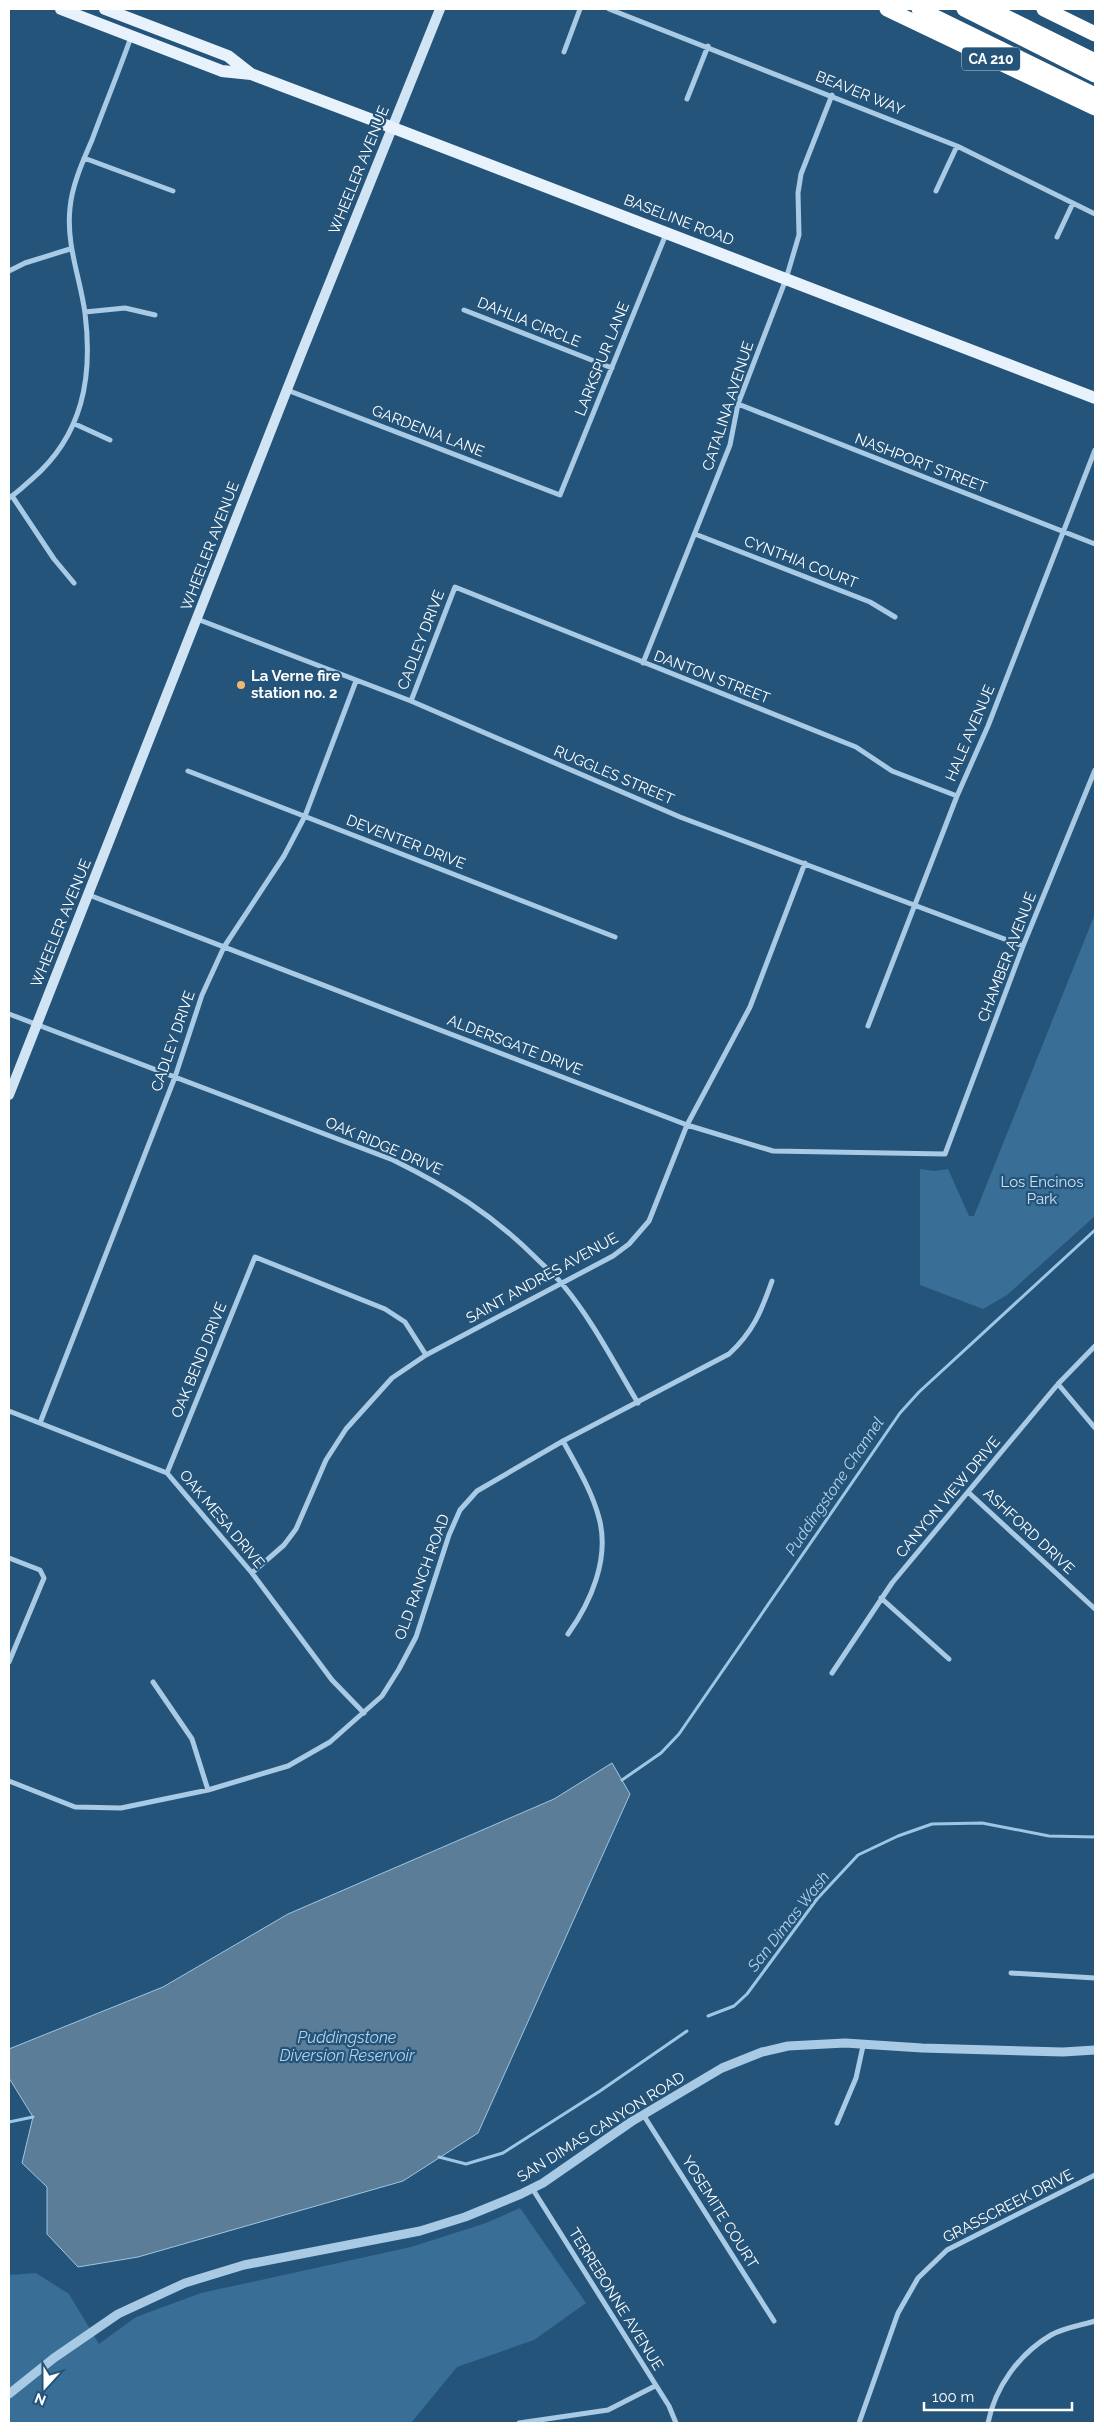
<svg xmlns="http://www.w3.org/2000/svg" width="1104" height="2432" font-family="Raleway,sans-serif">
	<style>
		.green { fill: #396e97 }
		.water { fill: #5b7d98; stroke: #9dc6e4 }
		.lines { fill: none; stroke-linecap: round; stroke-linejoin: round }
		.stream { stroke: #9dc6e4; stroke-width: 3 }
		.minor { stroke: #a8cae4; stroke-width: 5 }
		.tertiary { stroke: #a8cae4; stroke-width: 9 }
		.secondary { stroke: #d1e4f4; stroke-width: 10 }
		.primary { stroke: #e8f2fc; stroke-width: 12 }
		.motorway { stroke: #fff; stroke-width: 15 }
		.poi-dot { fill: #edba6d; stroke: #25547a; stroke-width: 2 }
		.labels { text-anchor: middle; stroke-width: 4.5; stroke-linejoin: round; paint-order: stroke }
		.shield { fill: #25547a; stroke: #beccd7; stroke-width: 1 }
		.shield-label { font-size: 14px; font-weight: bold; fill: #fff }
		.street-label { font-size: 15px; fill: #fff; stroke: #25547a }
		.poi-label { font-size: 15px; font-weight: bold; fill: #fff; stroke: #25547a; text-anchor: start }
		.park-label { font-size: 15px; fill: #cbe2f3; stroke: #25547a }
		.water-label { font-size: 16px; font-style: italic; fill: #b3d3ec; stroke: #25547a }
	</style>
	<rect width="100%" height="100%" fill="#25547a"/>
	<path class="green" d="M1095,914V1216L1007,1295L983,1309L920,1285V1169L934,1171L948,1169L969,1216H974Z
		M520,2208L586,2303L534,2340L457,2367L411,2423H9V2275L36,2273L69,2294L99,2344L136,2317L201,2293L411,2247L486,2223Z"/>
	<path class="water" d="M612,1763L630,1794L478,2133L403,2181L138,2257L78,2267L47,2234V2187L22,2163L33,2117L9,2078V2049L163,1987L288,1914L554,1799Z"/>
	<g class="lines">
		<path class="stream" d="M622,1780L661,1753L679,1734L900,1413L919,1392L1095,1230
			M708,2016L734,2006L747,1994L817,1899L858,1855L898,1836L932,1824L982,1823L1049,1836L1095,1837
			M9,2122L33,2117
			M439,2157L466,2164L503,2153L600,2091L687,2031"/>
		<path class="minor" d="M609,9L957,146L1095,214
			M564,52L580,9
			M687,99L708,46
			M84,158L173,191
			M936,191L957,146
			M1057,237L1073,203
			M9,271L25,263L70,249
			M464,310L612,368
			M85,312L125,308L155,315
			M287,390L560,495L666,234
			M738,404L1095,544
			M75,424L110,440
			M12,496L54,559L74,583
			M9,498C17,493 25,485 32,479C83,435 93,377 85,313C80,277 66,245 70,208C72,185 83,161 92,140C105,105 119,71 131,37
			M695,534L870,602L895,617
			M197,619L411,701L680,817L1023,946
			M643,663L730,445L738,404L786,279L799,235L798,193L801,174L832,95
			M411,701L455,587L856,747L892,771L957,796
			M188,771L615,937
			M89,895L687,1125L773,1151L945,1154L1023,946L1095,770
			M9,1014L393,1160C448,1187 492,1214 536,1258C545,1267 555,1275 563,1285C593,1321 614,1363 638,1403
			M868,1026L957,796L988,726L1095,450
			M1058,1384L1095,1428
			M9,1411L167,1473L252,1573L332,1680L364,1713
			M40,1423L175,1077L202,995L224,947L284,856L305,816L356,681
			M563,1441C576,1465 592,1491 599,1518C610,1558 591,1602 568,1634
			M167,1473L255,1257L385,1309L405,1322L426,1355
			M968,1492L1095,1609
			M9,1558L40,1570L44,1578L9,1662
			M252,1573L284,1545L296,1529L326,1460L346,1429L392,1378L426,1355L613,1256L629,1244L649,1221L687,1125L750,1007L805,863
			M881,1598L949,1659
			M832,1673L892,1583L1058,1384L1095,1346
			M153,1682L192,1739L208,1790
			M9,1781L75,1807L121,1808L208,1790L288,1766L330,1742L382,1696L399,1669L416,1637L449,1535L460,1510L477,1491L563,1441L729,1354C753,1332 761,1312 772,1281
			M1011,1973L1095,1978
			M644,2116L774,2321
			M837,2123L856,2078L863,2046
			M532,2188L669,2406L676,2423
			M519,2423L608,2410L655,2386
			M859,2423L898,2313L918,2278L947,2250L1095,2175
			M988,2423C995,2387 1019,2354 1051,2335C1063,2328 1082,2325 1095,2321"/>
		<path class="tertiary" d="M9,2394L54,2358L118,2314L185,2283L244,2265L420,2231L465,2217L521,2194L543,2183L631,2122L722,2068L762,2052L788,2046L845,2043L922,2048L1063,2052L1095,2050"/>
		<path class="secondary" d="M9,1095L301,354L440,9"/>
		<path class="primary" d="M61,9L222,71L251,74L370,119L1095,398
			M105,9L228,56L251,74"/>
		<path class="motorway" d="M887,9L1095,108
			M919,9L1095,95
			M964,9L1095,75
			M990,9L1095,61
			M1044,9L1095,34"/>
	</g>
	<circle class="poi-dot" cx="241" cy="685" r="5"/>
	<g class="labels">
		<rect class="shield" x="962" y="47.5" width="58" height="23" rx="4"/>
		<g class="shield-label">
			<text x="991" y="64">CA 210</text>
		</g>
		<g class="street-label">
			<text transform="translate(860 93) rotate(22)" y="5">BEAVER WAY</text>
			<text transform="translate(359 170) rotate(-68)" y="5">WHEELER AVENUE</text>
			<text transform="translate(679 220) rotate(21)" y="5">BASELINE ROAD</text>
			<text transform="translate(529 322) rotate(22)" y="5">DAHLIA CIRCLE</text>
			<text transform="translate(602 359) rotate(-68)" y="5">LARKSPUR LANE</text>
			<text transform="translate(728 406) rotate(-72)" y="5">CATALINA AVENUE</text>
			<text transform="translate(428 431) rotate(21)" y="5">GARDENIA LANE</text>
			<text transform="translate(921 463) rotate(21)" y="5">NASHPORT STREET</text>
			<text transform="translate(210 546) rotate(-69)" y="5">WHEELER AVENUE</text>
			<text transform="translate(801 562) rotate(21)" y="5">CYNTHIA COURT</text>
			<text transform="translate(421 640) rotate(-69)" y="5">CADLEY DRIVE</text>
			<text transform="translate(712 677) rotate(21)" y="5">DANTON STREET</text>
			<text transform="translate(970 733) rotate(-67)" y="5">HALE AVENUE</text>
			<text transform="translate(614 775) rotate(23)" y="5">RUGGLES STREET</text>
			<text transform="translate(406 842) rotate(21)" y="5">DEVENTER DRIVE</text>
			<text transform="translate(61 923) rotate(-68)" y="5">WHEELER AVENUE</text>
			<text transform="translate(1007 957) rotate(-69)" y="5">CHAMBER AVENUE</text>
			<text transform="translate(173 1041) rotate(-71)" y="5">CADLEY DRIVE</text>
			<text transform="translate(515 1045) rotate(21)" y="5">ALDERSGATE DRIVE</text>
			<text transform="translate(384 1146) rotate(23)" y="5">OAK RIDGE DRIVE</text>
			<text transform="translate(542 1278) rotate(-29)" y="5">SAINT ANDRES AVENUE</text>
			<text transform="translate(199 1360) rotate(-68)" y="5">OAK BEND DRIVE</text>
			<text transform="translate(948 1497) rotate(-50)" y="5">CANYON VIEW DRIVE</text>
			<text transform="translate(222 1519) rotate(50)" y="5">OAK MESA DRIVE</text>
			<text transform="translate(1029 1531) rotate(43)" y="5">ASHFORD DRIVE</text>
			<text transform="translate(422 1577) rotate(-70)" y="5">OLD RANCH ROAD</text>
			<text transform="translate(601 2127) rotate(-32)" y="5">SAN DIMAS CANYON ROAD</text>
			<text transform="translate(1008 2206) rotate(-27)" y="5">GRASSCREEK DRIVE</text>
			<text transform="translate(720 2212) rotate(58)" y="5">YOSEMITE COURT</text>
			<text transform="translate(616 2299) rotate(58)" y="5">TERREBONNE AVENUE</text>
		</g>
		<g class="poi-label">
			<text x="251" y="681">La Verne fire<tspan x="251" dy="17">station no. 2</tspan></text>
		</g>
		<g class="park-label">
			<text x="1042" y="1187">Los Encinos<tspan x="1042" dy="17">Park</tspan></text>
		</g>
		<g class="water-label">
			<text transform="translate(834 1486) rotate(-56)" y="6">Puddingstone Channel</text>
			<text transform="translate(788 1921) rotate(-52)" y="6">San Dimas Wash</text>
			<text x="347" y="2043">Puddingstone<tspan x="347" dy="18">Diversion Reservoir</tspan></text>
		</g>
	</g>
	<rect width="1104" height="2432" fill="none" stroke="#ffffff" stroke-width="20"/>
	<g transform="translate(45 2387) rotate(201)" stroke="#25547a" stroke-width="4" paint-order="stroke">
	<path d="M0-4L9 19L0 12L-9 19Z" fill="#ffffff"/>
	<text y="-8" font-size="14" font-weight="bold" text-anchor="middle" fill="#ffffff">N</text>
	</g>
	<path d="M924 2402v8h148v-8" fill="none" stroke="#ffffff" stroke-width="2.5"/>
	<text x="932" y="2402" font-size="15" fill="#ffffff" stroke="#25547a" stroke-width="4" paint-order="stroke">100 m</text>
</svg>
